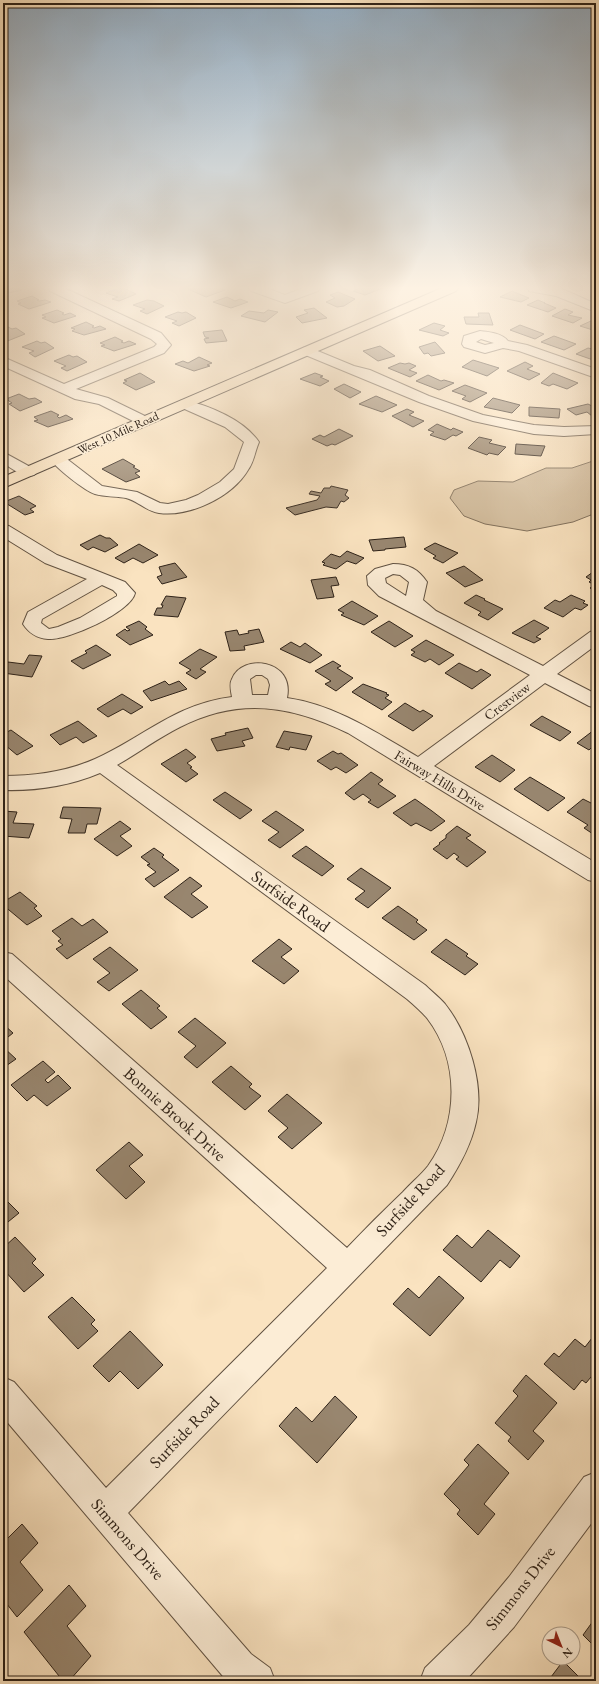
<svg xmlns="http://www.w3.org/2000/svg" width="599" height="1684" font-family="'EB Garamond',serif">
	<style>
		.green { fill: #d7c2a3; stroke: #82725e }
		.building { fill: #98866f; stroke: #2e2218 }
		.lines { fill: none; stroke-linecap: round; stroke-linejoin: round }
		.minor-casing { stroke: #615242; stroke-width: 2 }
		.major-casing { stroke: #2e2218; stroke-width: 2 }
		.minor { fill: #fcedd6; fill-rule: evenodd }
		.major { fill: #fae3c0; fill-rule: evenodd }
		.labels { text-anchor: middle; stroke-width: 3.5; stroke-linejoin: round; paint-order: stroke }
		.far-street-label { font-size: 12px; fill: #2e2218; stroke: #fcedd6 }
		.street-label { font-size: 14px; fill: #2e2218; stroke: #fcedd6 }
		.near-street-label { font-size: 17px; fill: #2e2218; stroke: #fcedd6 }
	</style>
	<rect width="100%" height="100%" fill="#fae3c0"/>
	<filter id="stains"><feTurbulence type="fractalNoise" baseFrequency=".005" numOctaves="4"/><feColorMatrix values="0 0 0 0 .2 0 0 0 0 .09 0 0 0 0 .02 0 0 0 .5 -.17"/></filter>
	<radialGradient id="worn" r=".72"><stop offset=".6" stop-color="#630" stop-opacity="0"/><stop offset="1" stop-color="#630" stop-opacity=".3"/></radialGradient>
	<path class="green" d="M596,460V513L573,522L527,531L485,524L464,516L450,498L454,490L478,481L513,482L546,468H572Z"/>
	<path class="building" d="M3,288H18L22,290L4,294Z
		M119,288L126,289L136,294L119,301L112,299L118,297L106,293Z
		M191,288H221L225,290L206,297L188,289Z
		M359,288H383L365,295L353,291Z
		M512,291L519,294L529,298L521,302L500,297Z
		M338,292L355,299L344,306L337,307L326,302L335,298L330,295Z
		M32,296L39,300H37L39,301L45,300L51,302L29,309L18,304L21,303L17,301Z
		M227,297L235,301L240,299L248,302L231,308L213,302Z
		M147,300L154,301L164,306L147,314L140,311L145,309L133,305Z
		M538,300L545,303H544L556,308L548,312L527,305Z
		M314,308L327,318L302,323L296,317L308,313L304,310Z
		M565,309L573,312L568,315L582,318L573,323L552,316Z
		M57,310L64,313L62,314L64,315L70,313L76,316L54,323L42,318L46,317L42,315Z
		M268,310L278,312L265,322L241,316L249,311L264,313Z
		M178,312L182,313L186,312L196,318L179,326L172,323L177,321L165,317Z
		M478,313H489L493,325L466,324L464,317H479Z
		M593,320L596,321V331L580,326Z
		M86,322L94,326L92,327L94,328L100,326L106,329L84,335L72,331L75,329L71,328Z
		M434,323L445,326L440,330L449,333L443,336L419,330Z
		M520,325L544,334L535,339L510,330Z
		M8,327L12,329L16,328L25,334L5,342L3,341V338L5,337L3,336V329Z
		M222,330L227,341L206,343L204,339L209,338L205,337L203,332Z
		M554,336L576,344L564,350L541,342Z
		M115,337L123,341L121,342L124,343L129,341L136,344L114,351L101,346L105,345L100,343Z
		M37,341L41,343L45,342L54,348L35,357L29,353L34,351L22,347Z
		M435,342L445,353L431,356L428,353L424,354L419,347Z
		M380,346L395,356L378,361L363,351Z
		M588,348L596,350V361L576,354Z
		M69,355L73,357L77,356L87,362L67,371L61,368L66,366L54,361Z
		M199,357L212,363L207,365L210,366L194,371L175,364L183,361L188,363Z
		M473,360L499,368L487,376L462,367Z
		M525,362L533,366L527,369L540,374L529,380L507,371Z
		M400,363L405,364L409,363L416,366L409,370L417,373L410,377L388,368Z
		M140,373L155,382L136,390L123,383L127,381L124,380Z
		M315,373L323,376L320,377L329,381L320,386L300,379Z
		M553,373L578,383L567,389L553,384L549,386L541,383Z
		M428,375L441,381L444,380L454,383L439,390L416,381Z
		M344,384L361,392L350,398L334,389Z
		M465,385L487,393L470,402L462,399L466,396L452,391Z
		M19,394L29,399L35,398L42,402L20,411L9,404L12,403L6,399Z
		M376,396L397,405L382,412L359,404Z
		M493,398L520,405L512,413L484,407Z
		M588,404L596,408V415L592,416L587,412L576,415L567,409Z
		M529,407L560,409L559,418L529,416Z
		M407,409L414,412L409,415L424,421L413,427L392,416Z
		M51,411L59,415L57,416L59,418L66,415L73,419L48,427L34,421L38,420L34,417Z
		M437,424L451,430L453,428L463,432L456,436L453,435L445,440L430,435L434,432L428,430Z
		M339,429L353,436L335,445L332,444L327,446L312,439L320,435L324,437Z
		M479,437L492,440L489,443L506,447L498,455L489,453L487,455L468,448Z
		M516,444L545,446L541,456L515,454Z
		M123,459L135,466L133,467L140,471L135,473L140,477L126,482L102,469Z
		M331,486L348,490L345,495L349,498L344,502L341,501L337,508L326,507L295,515L286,508L317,500L320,496L309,494L311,491L321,493L324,488H330Z
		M19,496L36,506L30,509L34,512L25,515L4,502Z
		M100,535L106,538H110L118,545L105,552L93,547L88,550L80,545Z
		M404,537L406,547L385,549V550L373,551L369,540Z
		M435,543L458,553L443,563L433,558L436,556L424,549Z
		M139,544L158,555L143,563L133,558L124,563L115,558Z
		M347,551L364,558L356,564L347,561L336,569L323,565L325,563L322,562L331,554L340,557Z
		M175,563L187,577L162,584L157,577L162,575L159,567Z
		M464,566L483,580L465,587L446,573Z
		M593,572L596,574V591L590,588L595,585L589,582L591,580L586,577Z
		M336,577L339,585L331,586L334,597L317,599L311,580Z
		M476,595L485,599L484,600L503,609L488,620L478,615L481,612L464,603Z
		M571,595L585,601L583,603L588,605L581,610L575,608L563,617L544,608L555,600L560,602Z
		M166,596L186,598L178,617L154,615L157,608H162L163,605H161Z
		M352,601L378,616L364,625L341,615L344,613L338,610Z
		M534,620L549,628L536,637L541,639L534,643L512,633Z
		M139,621L147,627L145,629L153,635L130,645L116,635L125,629L127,631L130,630L126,627Z
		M389,621L413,636L395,647L371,632Z
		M259,629L264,642L244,646L245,650L230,651L225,632L237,630L239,635L249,633L248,631Z
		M426,640L454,655L439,665L430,659L425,662L411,655L415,652L411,650Z
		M291,642L300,647L305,643L322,655L310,663L280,649Z
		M96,645L111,655L83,669L71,661L87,653L85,651Z
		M200,649L217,657L200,669L206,672L196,679L186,673L191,670L179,663Z
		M29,655L42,656L32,677L3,673L8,662L24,664Z
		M333,661L341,666L337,668L353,678L336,691L325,684L331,681L315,671Z
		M459,663L477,672L481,669L491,675L472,689L445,673Z
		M165,681L169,685L179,681L187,689L151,701L143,691Z
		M363,684L387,693L386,694L389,695L385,698L392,702L382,710L352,692Z
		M122,694L143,707L131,714L123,709L108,717L97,709Z
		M405,703L420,712L423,710L433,716L413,731L388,716Z
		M542,716L571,732L560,741L530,725Z
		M78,721L97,736L83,743L76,737L60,745L50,735Z
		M248,728L253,738L242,741L245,746L217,751L211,739L226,735L225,733Z
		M11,730L33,746L17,755L5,745L3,746V734Z
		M594,730L596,731V751L591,748L589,750L577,743Z
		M284,731L312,736L306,750L290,747L289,750L276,747Z
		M186,749L196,757L187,763L192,767L190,768L198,774L186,782L161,764Z
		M333,751L338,754L341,753L358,765L346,773L336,767L331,770L317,761Z
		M492,755L515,770L500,782L475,767Z
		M371,772L383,780L378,784L396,796L378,808L368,802L371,800L363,794L354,800L345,793Z
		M530,777L565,798L548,811L514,789Z
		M225,792L252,810L240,819L213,800Z
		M415,799L432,811L445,821L431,831L416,823L411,826L393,813Z
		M583,799L595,805L591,808L596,811V836L584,828L588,825L567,812Z
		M63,807L101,808L97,824H87L85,833H68L72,819L60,818Z
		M3,811L17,812L13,823L34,824L29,838L3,836Z
		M276,811L304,830L280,848L268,840L279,832L262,821Z
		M120,821L131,829L120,836L132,846L117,856L94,839Z
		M457,826L471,835L466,838L486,852L467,867L456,859L459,857L454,853L447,859L433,849L440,844L439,843L446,838V835Z
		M306,846L334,866L322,876L292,856Z
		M154,848L164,855L162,857L179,870L154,887L145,879L156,872L147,865L150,864L141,857Z
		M361,868L391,888L368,908L355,899L365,891L347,879Z
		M190,877L202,886L191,894L208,907L192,918L164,897Z
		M20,892L37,906L34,908L42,916L27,925L3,905V902Z
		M398,906L418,920L416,922L427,930L414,940L382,918Z
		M72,918L82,926L93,919L108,932L67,959L56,949L63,945L58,941L61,939L52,931Z
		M279,939L292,949L281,957L299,971L284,984L252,961Z
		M446,939L468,954L466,956L478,964L465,975L431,952Z
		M110,947L138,970L109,991L97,982L110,973L93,959Z
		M141,990L160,1006L157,1008L167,1017L151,1029L122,1004Z
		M195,1018L226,1043L197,1068L184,1057L196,1046L178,1032Z
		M3,1024L13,1033L3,1041Z
		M3,1047L16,1059L3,1068Z
		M43,1061L55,1072L45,1080L48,1083L58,1075L71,1088L47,1106L34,1095L27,1101L11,1085Z
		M231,1066L252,1084L249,1087L261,1096L245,1110L212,1082Z
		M287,1094L322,1123L292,1149L278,1137L288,1128L268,1111Z
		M129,1142L143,1155L129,1166L145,1182L126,1199L96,1170Z
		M3,1197L19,1213L3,1226Z
		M488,1230L520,1256L510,1268L500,1260L481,1282L443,1250L457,1235L472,1248Z
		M15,1237L36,1259L32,1263L44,1275L24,1292L3,1269V1248Z
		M439,1276L464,1298L430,1336L393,1304L408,1288L419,1298Z
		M72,1297L95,1320L91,1324L98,1331L78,1349L48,1317Z
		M130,1331L163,1365L138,1389L120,1371L109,1382L93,1366Z
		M596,1333V1371L586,1383L582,1380L574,1390L544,1364L554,1353L559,1357L575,1339L585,1347Z
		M526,1375L557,1403L533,1431L544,1441L528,1460L508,1441L511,1437L495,1423L518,1396L513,1391Z
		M335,1396L357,1417L317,1463L279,1426L296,1407L312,1422Z
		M478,1444L509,1473L484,1504L495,1514L478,1535L457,1514L460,1510L444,1494L469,1465L464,1460Z
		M22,1524L38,1543L20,1562L43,1590L17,1617L3,1599V1543Z
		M69,1585L86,1606L67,1626L91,1656L69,1681H63L24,1632Z
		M596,1617V1648L583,1635Z
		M563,1661L583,1681H548Z"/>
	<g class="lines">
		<g class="minor-casing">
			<path id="minor" d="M48,288H64L161,333L171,345L164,353L76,389L108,398L149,418L151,421L149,424H139L99,404L75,399L3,366V357L64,384L154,347L157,344L151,339L50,291Z
				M249,288H266L285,295L303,288H320L318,291L285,303L251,291Z
				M527,288H560L596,304V312L556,296L529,291Z
				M480,331C489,332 502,333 508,341L527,345L596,369V378L519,351L503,348L485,353L464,347L462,344L464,336ZM481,339L494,343L485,345L476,342Z
				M308,347L354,366L370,370L429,396L483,415L534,425L564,427L596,426V434L564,436L534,434L473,421L419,402L303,354L301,351L303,348Z
				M185,400C210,406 244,420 259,442C255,451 254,462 248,470C232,497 190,517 159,513C146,511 138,501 126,498C116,496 105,497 95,494C85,491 56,468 50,459L53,456H63L102,486L137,492L160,503L168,504L186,500L198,495L220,482L234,469L244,442L225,427L180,407L178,404L180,401Z
				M3,452L34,469L37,472L34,475C23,478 13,469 3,463Z
				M3,525L9,526L57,555L125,582L135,593C131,612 67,641 48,639C36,638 29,633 23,624L28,612L87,579L45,563L3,537ZM102,585L113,590L117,594V596L80,618L58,627L49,629L41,623L42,619Z
				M393,564C409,564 418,569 427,582L423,600L436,611L543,666L590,632L596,630V645L557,674L596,694V708L589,706L545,683L434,766L596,863V882L588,880L348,733C290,705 239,697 180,727C158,738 138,753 117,765L425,985C431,991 439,997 445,1004C468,1033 485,1085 476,1122C471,1145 460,1165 447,1185L128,1513L251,1654L270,1668L275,1681H227L3,1417V1377L14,1382L106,1488L327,1268L3,975V952L12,954L347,1248C365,1229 384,1210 403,1192C411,1183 421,1175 428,1166C459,1123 460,1061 427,1018C421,1011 414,1005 407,999L100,773C69,786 36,791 3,790V776C35,776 65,772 95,759C144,737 175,704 232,697C231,691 229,684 232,679C242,653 295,659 287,698C336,705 377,733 418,757L530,675L379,596L368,585L367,576L375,569ZM393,574L400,575L409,582L406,596L386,583L385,578ZM256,675H262L268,679L270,685L268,695H252L250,679Z
				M596,1472V1517L514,1627L465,1681H420L425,1668L469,1625L509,1577L584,1477Z"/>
		</g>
		<g class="major-casing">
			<path id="major" d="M442,288H458L456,291L3,488V477Z"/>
		</g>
		<use href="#minor" class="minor"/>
		<use href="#major" class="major"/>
	</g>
	<linearGradient id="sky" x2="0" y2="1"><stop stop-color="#93acc1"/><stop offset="0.55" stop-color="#fdf2e3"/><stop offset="1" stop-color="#fdf2e3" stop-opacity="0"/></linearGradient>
	<rect width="599" height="524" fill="url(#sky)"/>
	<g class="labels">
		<g class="far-street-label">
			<text transform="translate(118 433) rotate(-24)" y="4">West 10 Mile Road</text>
		</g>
		<g class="street-label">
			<text transform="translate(507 701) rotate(-37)" y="5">Crestview</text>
			<text transform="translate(440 780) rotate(31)" y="5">Fairway Hills Drive</text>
		</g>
		<g class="near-street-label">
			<text transform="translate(291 901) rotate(36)" y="6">Surfside Road</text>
			<text transform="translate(175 1114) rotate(42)" y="6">Bonnie Brook Drive</text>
			<text transform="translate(410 1200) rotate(-47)" y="6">Surfside Road</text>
			<text transform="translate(184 1432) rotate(-46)" y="6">Surfside Road</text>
			<text transform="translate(128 1539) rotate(49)" y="6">Simmons Drive</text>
			<text transform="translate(520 1588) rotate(-52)" y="6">Simmons Drive</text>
		</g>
	</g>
	<rect width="599" height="1684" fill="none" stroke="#fae3c0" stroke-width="16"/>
	<rect x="4" y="4" width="591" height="1676" fill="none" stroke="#2e2218" stroke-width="2"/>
	<rect x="8" y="8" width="583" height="1668" fill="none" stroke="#2e2218"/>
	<g transform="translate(561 1646) rotate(137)"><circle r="19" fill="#fcedd6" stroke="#aa9c8a"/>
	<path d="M0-3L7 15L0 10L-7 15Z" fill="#8f2418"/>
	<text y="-6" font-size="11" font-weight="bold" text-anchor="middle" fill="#2e2218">N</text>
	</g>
	<rect width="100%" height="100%" filter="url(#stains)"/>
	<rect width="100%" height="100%" fill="url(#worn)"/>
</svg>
